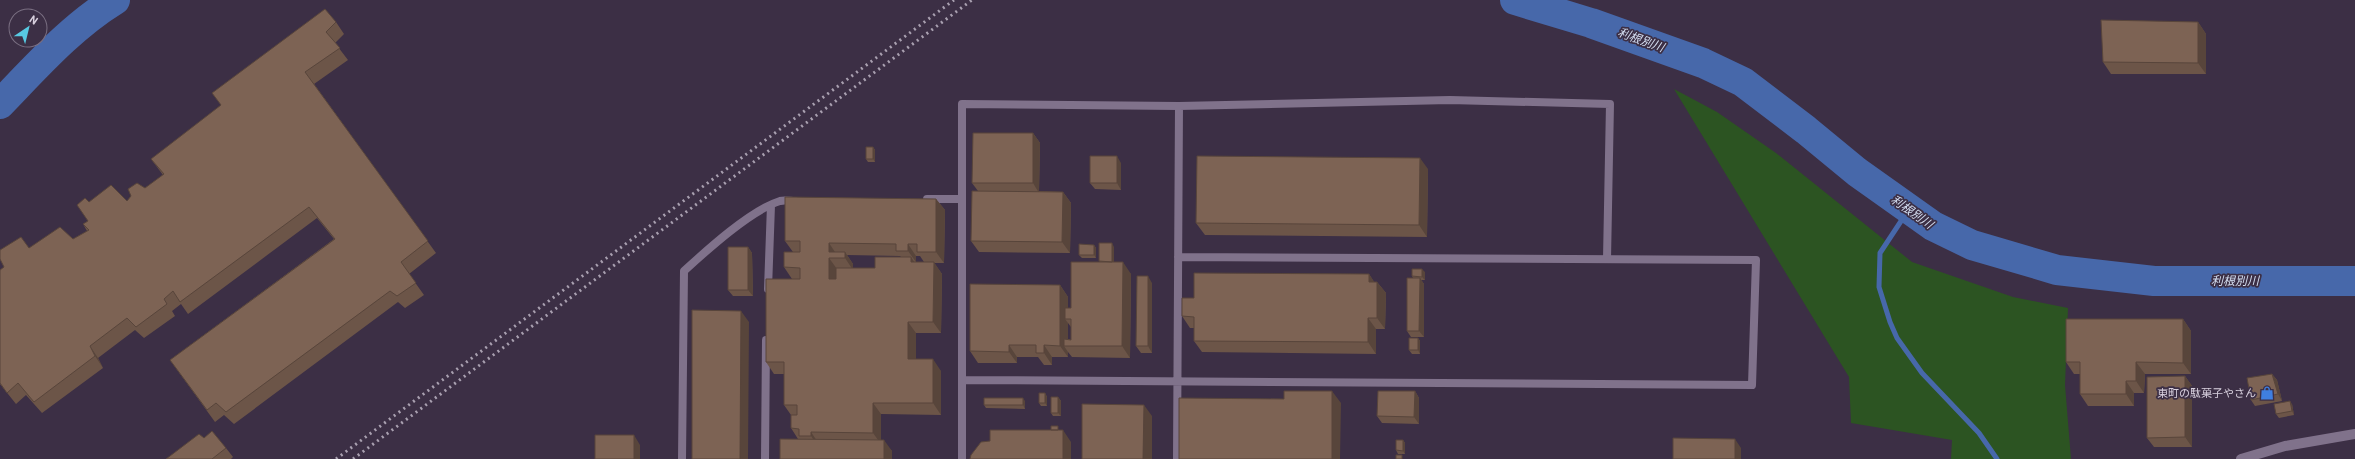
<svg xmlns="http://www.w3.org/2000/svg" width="2355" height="459" font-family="Barlow,'Noto Sans JP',sans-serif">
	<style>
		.green { fill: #2c5422 }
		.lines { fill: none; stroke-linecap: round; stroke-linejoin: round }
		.stream { stroke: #4768aa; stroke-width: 5 }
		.river { stroke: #4768aa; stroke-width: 30 }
		.lane { stroke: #80728b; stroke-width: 8 }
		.secondary { stroke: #80728b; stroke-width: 10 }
		.rail { stroke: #a9a0b0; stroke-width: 3; stroke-dasharray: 2 4; stroke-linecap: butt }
		.wall { fill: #6c5548; fill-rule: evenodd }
		.shaded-wall { fill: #58453b }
		.building { fill: #7d6354; stroke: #58453b }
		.labels { text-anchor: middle; stroke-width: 3.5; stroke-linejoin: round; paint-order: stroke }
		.poi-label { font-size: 11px; fill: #d8d0de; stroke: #3c2f45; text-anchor: end }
		.water-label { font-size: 12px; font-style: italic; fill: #d5dff2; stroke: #3c2f45 }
	</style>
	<rect width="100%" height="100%" fill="#3c2f45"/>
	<path class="green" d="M1674,89L1717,112L1776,153L1912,262L2013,297L2068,308L2065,385L2071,459H1951L1952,440L1851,423L1849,377Z"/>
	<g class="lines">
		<path class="stream" d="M1909,209L1880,253L1879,287L1890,322L1897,338L1922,373L1979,433L1997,459"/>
		<path class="river" d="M1515,0L1591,23L1703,63L1743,82L1806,130L1857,172L1933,226L1972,245L2057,270L2154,281H2355
			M0,104C36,67 71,27 115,0"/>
		<path class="lane" d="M1179,106L1450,100L1610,104L1607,259
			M927,199H962
			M768,289L771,205
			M962,380L1752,385L1756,260L1178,257
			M682,459L684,271C707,250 751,210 780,201C784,200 791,201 795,201
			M765,459L766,340
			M962,459V104L1179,106L1177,459"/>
		<path class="secondary" d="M2241,459L2285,446L2355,434"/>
		<path class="rail" d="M336,459L954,0
			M353,459L972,0"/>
	</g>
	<path class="wall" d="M336,22L344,34L335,43L348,60L314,84L436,253L409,274L424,295L405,308L398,302L234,424L224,415L215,422L170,360L334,239L317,218L188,314L181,304L172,311L175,316L144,338L135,330L98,358L103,368L42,413L26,395L16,404L0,384V270L30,248L73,239L87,231L83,224L88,221L89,202L127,201L163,175L151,159Z
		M2198,22L2206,34V74H2111L2103,62Z
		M1033,133L1040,143L1039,191L1063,192L1071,203L1070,253L979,252L971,241L978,191L972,183Z
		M873,147L875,150V162H868L866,159Z
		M1121,163V190L1095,189L1090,183Z
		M1428,169L1427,237L1205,235L1196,223Z
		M936,199L945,210L944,263H934L942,274L941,333H916V359L941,371V415L881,414V440L892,451L798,439L791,428V415L784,405V374H774L766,362L792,279L784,267L793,252L785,241ZM847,255L900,256L901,257L875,268H853V264ZM916,256H920L924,262H916Z
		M1094,245L1096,248V258H1082L1079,255Z
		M748,247L752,253L753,296H733L728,290Z
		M1114,247V262L1131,274L1130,358L1072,357L1068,352V357H1052V365H1044L1038,357H1017V363H978L970,351L1060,285L1068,297V308H1071L1099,262ZM1068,323L1071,327V340L1068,339Z
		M1425,272V280H1421L1424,284V337H1411L1407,331L1413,278L1412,276Z
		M1369,274L1374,282H1377L1386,293L1385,329H1376V354L1202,352L1194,341V328H1190L1182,316L1194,298Z
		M1152,283V353H1141L1136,346Z
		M2183,319L2191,331V374H2145L2144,393H2134V406H2088L2080,394V374H2074L2066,362Z
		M1418,338L1420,341V354H1412L1409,350Z
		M2272,374L2277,380L2282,401L2255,406L2251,400Z
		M2185,376L2192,386V447H2154L2147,438Z
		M1415,391L1419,398V424L1382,423L1377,416Z
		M1045,393L1047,397V406H1041L1039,403Z
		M1058,397L1061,401V416H1053L1051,413Z
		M1025,401V409L986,408L984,405Z
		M2292,404L2294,415L2279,418L2276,414Z
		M204,438L226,448L233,457L231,459H166Z
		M1403,440L1405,443V454H1398L1396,450Z"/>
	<path class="shaded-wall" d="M2198,22L2206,34V74L2198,63Z
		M1033,133L1040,143L1039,193L1033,183Z
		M873,147L875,150V162L873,159Z
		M1117,156L1121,163V190L1117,183Z
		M1420,158L1428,169L1427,237L1419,225Z
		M1063,192L1071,203L1070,253L1062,242Z
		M936,199L945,210L944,263L936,252Z
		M829,243L837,255L829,252Z
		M1112,243L1114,247V265L1112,262Z
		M908,244L916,256V262L908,251Z
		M1094,245L1096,248V258L1094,255Z
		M748,247L752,253L753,296L748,290Z
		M845,252L853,264V270L845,258Z
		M911,257L919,269L911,262Z
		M829,258L837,269V290L829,279Z
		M934,262L942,274L941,333L933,322Z
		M1123,262L1131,274L1130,358L1122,346Z
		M1422,269L1425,272V280L1422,277Z
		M1369,274L1377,286L1369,282Z
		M1148,276L1152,283V353L1148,346Z
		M1420,278L1424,284V337L1419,331Z
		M1377,282L1386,293L1385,329L1377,318Z
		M1060,285L1068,297V319H1065L1068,323V346H1064L1068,352V357L1060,346Z
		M741,311L749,322L748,459H740Z
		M1368,318L1376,329V354L1368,342Z
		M2183,319L2191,331V374L2183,363Z
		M908,322L916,333V371L908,359Z
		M1418,338L1420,341V354L1418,350Z
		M1009,345L1017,357V363L1009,352Z
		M1044,345L1052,357V365L1044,353Z
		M90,346L98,358L103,368L95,356Z
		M933,359L941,371V415L933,403Z
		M2136,362L2145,374L2144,393L2136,381Z
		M2272,374L2277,380L2282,401L2278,394Z
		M2185,376L2192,386V447L2185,437Z
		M2126,381L2134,393V406L2126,394Z
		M1332,391L1341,403L1340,459H1332Z
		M1415,391L1419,398V424L1414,417Z
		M1045,393L1047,397V406L1045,403Z
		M1058,397L1061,401V416L1058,413Z
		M1023,398L1025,401V409L1023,405Z
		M2290,401L2292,404L2294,415L2292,411Z
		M873,403L881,414V444L873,433Z
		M1144,405L1152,416V459H1143Z
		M1063,430L1071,442V459H1063Z
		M811,432L819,444V448L811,436Z
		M634,435L640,445V459H634Z
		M1735,439L1741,448V459H1735Z
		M884,440L892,451V459H884Z
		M1403,440L1405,443V454L1403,451Z"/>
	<path class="building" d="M325,9L336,22L326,32L340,48L305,72L428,241L401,262L416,283L397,296L390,291L226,412L216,403L207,410L170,360L335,239L309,207L180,302L173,291L164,299L167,304L136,327L127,318L90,346L95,356L34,402L18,383L7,393L0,383V270L4,267L0,259V250L21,237L29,248L60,227L73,239L89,230L83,224L88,221L77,205L85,198L89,202L111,185L127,201L131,196L128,189L137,183L145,188L164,174L151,159L221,105L212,93Z
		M2101,20L2198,22V63L2103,62Z
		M973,133H1033V183H972Z
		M866,147H873V159H866Z
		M1090,156H1117V183H1090Z
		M1197,156L1420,158L1419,225L1196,223Z
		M972,191L1063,192L1062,242L971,241Z
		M785,197L936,199V252H917V244H908V251H896V244L829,243V252H845V258H829V279H836V268H875V257H911V262H934L933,322H908V359H933V403H873V433L811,432V436H799V429L791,428V415H797V405H784V362H766V279H800V268L784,267V252H800V241H785Z
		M1099,243H1112V262L1099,261Z
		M1079,244L1094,245V255H1079Z
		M728,247H748V290H728Z
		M1071,262H1123L1122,346H1064V339L1071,340V319H1065V308H1071Z
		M1412,269H1422V277L1412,276Z
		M1194,273L1369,274V282H1377V318H1368V342L1194,341V317L1182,316V298H1194Z
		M1137,276H1148V346H1136Z
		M1407,278H1420L1419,331H1407Z
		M970,284L1060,285V346L1044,345V353H1036V345H1009V352L970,351Z
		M692,310L741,311L740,459H692Z
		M2066,319H2183V363L2136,362V381H2126V394H2080V362H2066Z
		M1409,338H1418V350H1409Z
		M2272,374L2278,394L2251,400L2247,378Z
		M2185,376V437L2147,438V377Z
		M1284,391H1332V459H1179V398L1284,399Z
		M1378,391H1415L1414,417L1377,416Z
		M1039,393H1045V403H1039Z
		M1051,397H1058V413H1051Z
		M984,398H1023V405H984Z
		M2290,401L2292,411L2276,414L2274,404Z
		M1082,404L1144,405L1143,459H1082Z
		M1051,426H1058V430H1051Z
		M990,430H1063V459H970L971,455L981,442L990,441Z
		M212,431L226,448L212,459H166L199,434L204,438Z
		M595,435H634V459H595Z
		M1673,438L1735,439V459H1673Z
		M780,439L884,440V459H780Z
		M1396,440H1403V451L1396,450Z
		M1396,455H1402V459H1396Z"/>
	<defs>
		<g id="shop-bare" transform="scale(1.08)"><path d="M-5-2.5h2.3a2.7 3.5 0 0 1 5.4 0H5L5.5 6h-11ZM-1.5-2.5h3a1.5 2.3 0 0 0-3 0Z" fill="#3f7fe0" stroke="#3c2f45" stroke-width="2.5" paint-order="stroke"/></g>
	</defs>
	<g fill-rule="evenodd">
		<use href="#shop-bare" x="2267" y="393"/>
	</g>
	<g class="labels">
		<g class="poi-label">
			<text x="2256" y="397">東町の駄菓子やさん</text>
		</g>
		<g class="water-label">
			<text transform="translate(1641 40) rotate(20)" y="4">利根別川</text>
			<text transform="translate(1912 212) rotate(35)" y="4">利根別川</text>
			<text x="2235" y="285">利根別川</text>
		</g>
	</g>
	<g transform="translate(28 28) rotate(35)"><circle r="19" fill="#3c2f45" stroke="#7a6f82"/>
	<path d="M0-3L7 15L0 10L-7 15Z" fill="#57c9e2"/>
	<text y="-6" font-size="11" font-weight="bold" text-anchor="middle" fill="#d8d0de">N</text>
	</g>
</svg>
